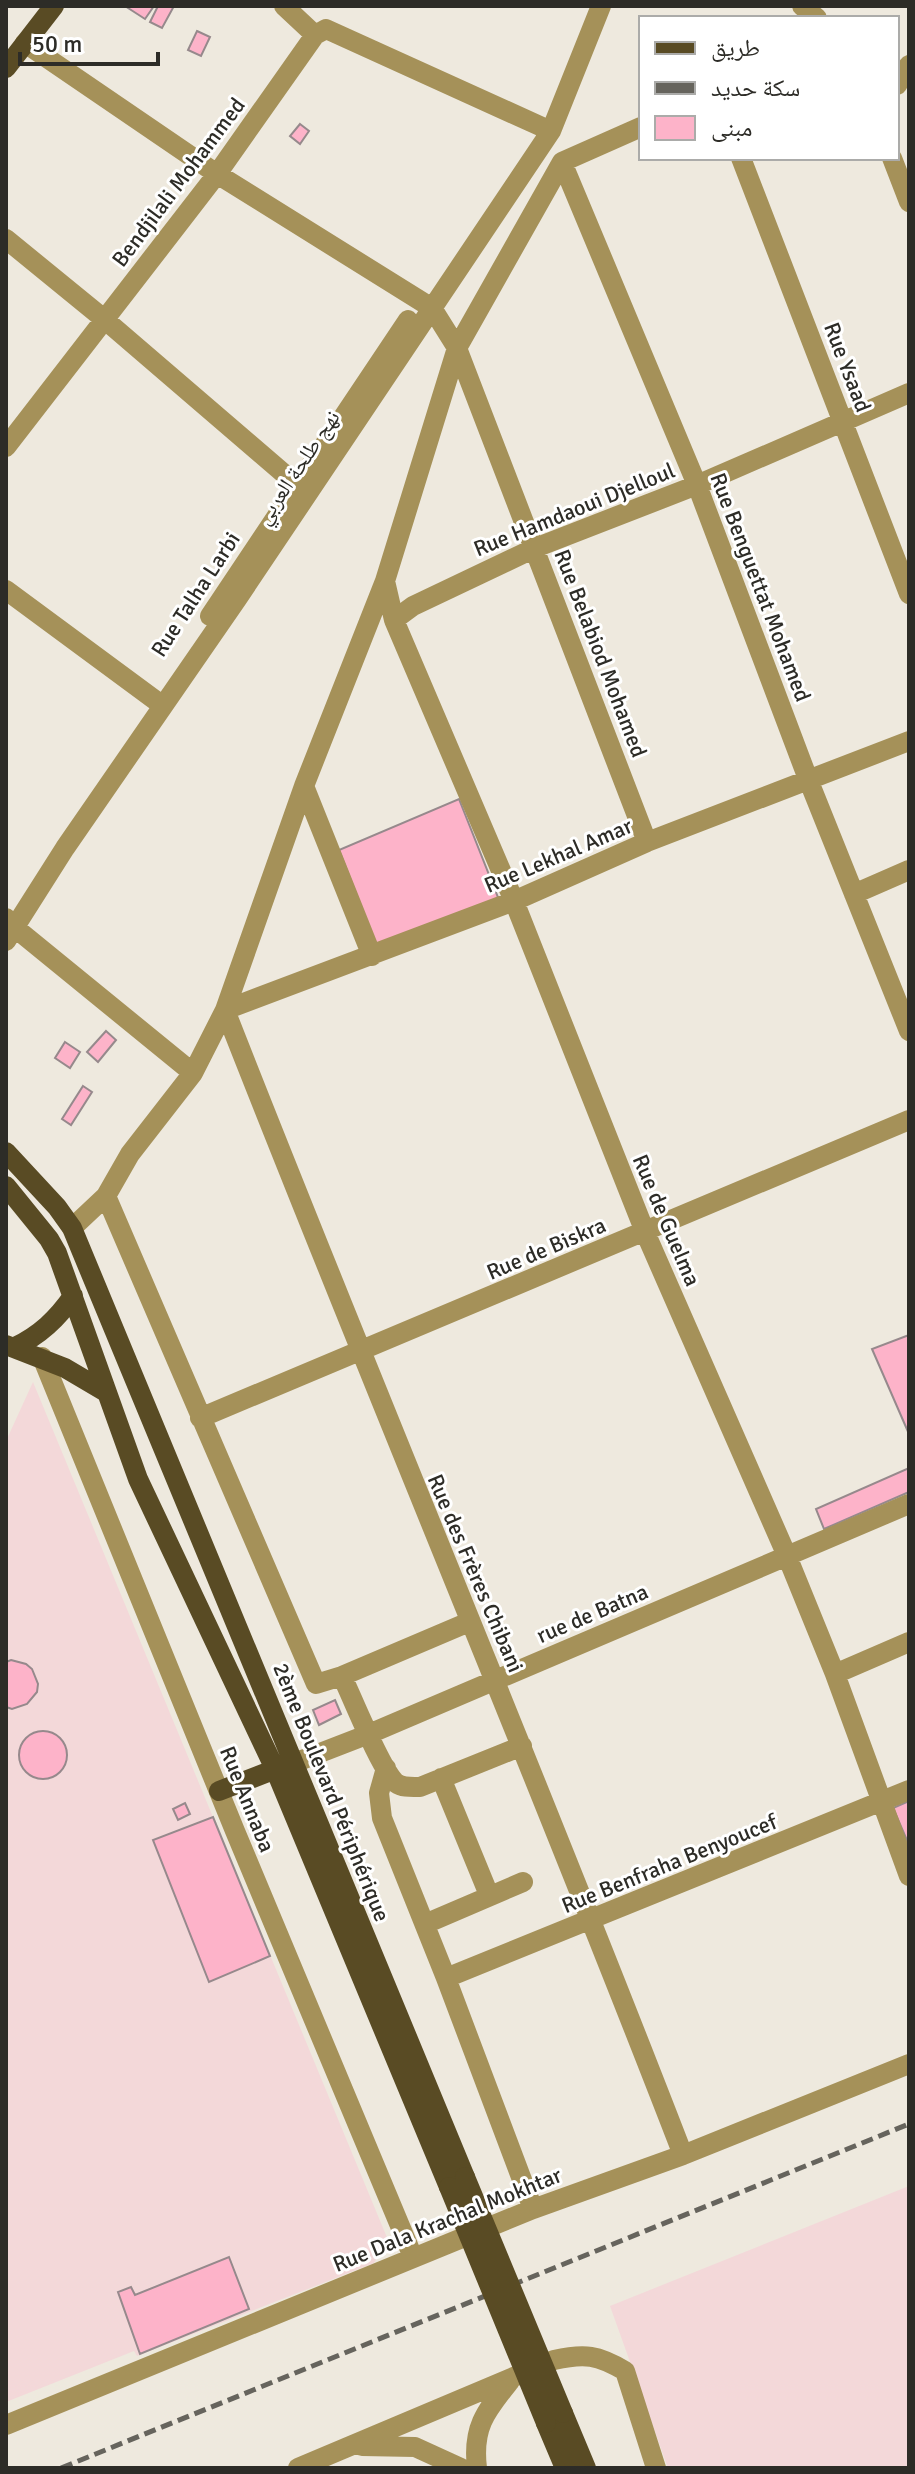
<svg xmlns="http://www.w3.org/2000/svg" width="915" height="2474" font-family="Signika,'Noto Naskh Arabic',sans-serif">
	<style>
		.industrial { fill: #f3d8d9 }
		.building { fill: #fdb3c9; stroke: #96898c; stroke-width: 2 }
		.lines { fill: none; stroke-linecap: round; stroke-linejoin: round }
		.minor { stroke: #a59159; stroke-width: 20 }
		.major { stroke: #594b24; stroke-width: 20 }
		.rail { stroke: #66645d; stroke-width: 5; stroke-dasharray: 12 6; stroke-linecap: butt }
		.major-bridge { stroke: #594b24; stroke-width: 20 }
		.labels { text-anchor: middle; stroke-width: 6; stroke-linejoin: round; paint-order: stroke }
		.street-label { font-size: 22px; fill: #2d2c27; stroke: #fff }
	</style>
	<rect width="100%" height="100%" fill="#eee9de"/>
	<path class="industrial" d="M33,1382L388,2240L374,2263L137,2356L134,2351L6,2402V1441Z
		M909,2186V2468H668L610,2306Z"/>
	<path class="building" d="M125,6H154L145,19Z
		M158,6H174L162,28L150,22Z
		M197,31L210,37L201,56L188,50Z
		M300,124L309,131L300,144L290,136Z
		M459,799L499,900L377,947L339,850Z
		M106,1031L116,1040L98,1062L87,1052Z
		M65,1042L80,1052L70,1068L55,1058Z
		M83,1086L92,1092L71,1125L62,1119Z
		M909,1335V1434L872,1349Z
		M909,1468V1492L824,1529L816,1509Z
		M11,1660L26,1664L32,1669L38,1684L37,1692L27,1704L12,1709L6,1707V1662Z
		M335,1700L341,1714L319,1725L313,1710Z
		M19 1755a24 24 0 1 1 48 0a24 24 0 1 1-48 0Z
		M909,1801V1845L893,1808Z
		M185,1803L190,1814L178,1820L173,1809Z
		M213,1817L270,1956L209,1982L153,1840Z
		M229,2257L249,2309L140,2354L118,2292L131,2287L135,2295Z"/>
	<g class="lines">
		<path class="minor" d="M284,6L315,35
			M802,6L817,18
			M25,43L217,174L432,308L457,348L647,842
			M897,85L909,65
			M741,158L909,594
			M892,158L909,202
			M562,162L697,485L808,779L909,1031
			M6,239L104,319L296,484
			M6,447L217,174L315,35L326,29L551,131
			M385,581L394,620L514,901L645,1232L787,1556L835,1674L909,1876
			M6,590L155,700
			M210,616L408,320
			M394,620L413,606L535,548L697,485L909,393
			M304,786L372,956
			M854,894L909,870
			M6,918L14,927L193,1073
			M6,941L65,848L237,599L551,131L601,6
			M106,1196L316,1684L342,1676L469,1622
			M72,1228L106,1196L130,1154L193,1073L225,1010L304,786L385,581L457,348L562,162L641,127
			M42,1357L235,1831L413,2257
			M200,1418L909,1120
			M835,1674L909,1642
			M342,1676C352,1697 381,1770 396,1783C403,1788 412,1787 420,1787L522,1746
			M294,1763L369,1734L909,1504
			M386,1768L379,1793L382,1818L446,1978L533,2209
			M441,1778L489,1895
			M425,1924L523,1882
			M446,1978L909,1790
			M683,2155C535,1771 375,1393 225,1010L514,901L647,842L909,741
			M6,2425L533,2209L683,2155L909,2064
			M362,2446L415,2447L461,2468
			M298,2468L554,2360C585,2353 598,2355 625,2371L656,2468
			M477,2468C472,2427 486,2411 510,2381"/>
		<path class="major" d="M6,68L54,6
			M6,1152L57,1207L72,1228L465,2177
			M6,1186L49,1239L57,1253L138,1479L275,1769L449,2187
			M6,1345L65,1368L104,1391
			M15,1347C40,1335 57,1319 73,1296
			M219,1791L286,1765
			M563,2413L586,2468
			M546,2423L565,2468"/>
		<path class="rail" d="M61,2468L909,2124"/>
		<path class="major-bridge" d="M465,2177L563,2413
			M449,2187L546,2423"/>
	</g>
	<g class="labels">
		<g class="street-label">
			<text transform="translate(178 182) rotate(-53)" y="8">Bendjilali Mohammed</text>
			<text transform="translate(848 367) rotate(69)" y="8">Rue Ysaad</text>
			<text transform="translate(297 467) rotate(-56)" y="8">نهج طلحة العربي</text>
			<text transform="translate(574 509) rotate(-22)" y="8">Rue Hamdaoui Djelloul</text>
			<text transform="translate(761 587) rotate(69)" y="8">Rue Benguettat Mohamed</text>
			<text transform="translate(195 594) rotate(-57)" y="8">Rue Talha Larbi</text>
			<text transform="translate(601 653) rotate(69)" y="8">Rue Belabiod Mohamed</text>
			<text transform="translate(558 855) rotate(-23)" y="8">Rue Lekhal Amar</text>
			<text transform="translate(667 1220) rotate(67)" y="8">Rue de Guelma</text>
			<text transform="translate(546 1248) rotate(-23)" y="8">Rue de Biskra</text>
			<text transform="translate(476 1573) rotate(67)" y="8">Rue des Frères Chibani</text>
			<text transform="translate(592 1613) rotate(-23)" y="8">rue de Batna</text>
			<text transform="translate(332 1792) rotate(68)" y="8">2ème Boulevard Périphérique</text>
			<text transform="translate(248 1799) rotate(68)" y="8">Rue Annaba</text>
			<text transform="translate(669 1863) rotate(-22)" y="8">Rue Benfraha Benyoucef</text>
			<text transform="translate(447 2219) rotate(-22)" y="8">Rue Dala Krachal Mokhtar</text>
		</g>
	</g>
	<rect width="915" height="2474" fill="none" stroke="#2d2c27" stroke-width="16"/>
	<rect x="639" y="16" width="260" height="144" fill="#ffffff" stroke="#ababa9" stroke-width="2"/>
	<rect x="655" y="42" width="40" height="12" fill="#594b24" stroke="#ababa9" stroke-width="2"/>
	<text x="711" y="56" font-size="24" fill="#2d2c27">طريق</text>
	<rect x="655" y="82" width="40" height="12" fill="#66645d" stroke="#ababa9" stroke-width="2"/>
	<text x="711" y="96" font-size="24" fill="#2d2c27">سكة حديد</text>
	<rect x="655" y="116" width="40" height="24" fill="#fdb3c9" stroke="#ababa9" stroke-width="2"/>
	<text x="711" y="136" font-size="24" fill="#2d2c27">مبنى</text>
	<path d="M20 52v12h138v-12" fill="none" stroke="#2d2c27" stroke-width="4"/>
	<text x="32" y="52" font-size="24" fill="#2d2c27" stroke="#ffffff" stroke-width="6" paint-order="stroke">50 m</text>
</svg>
